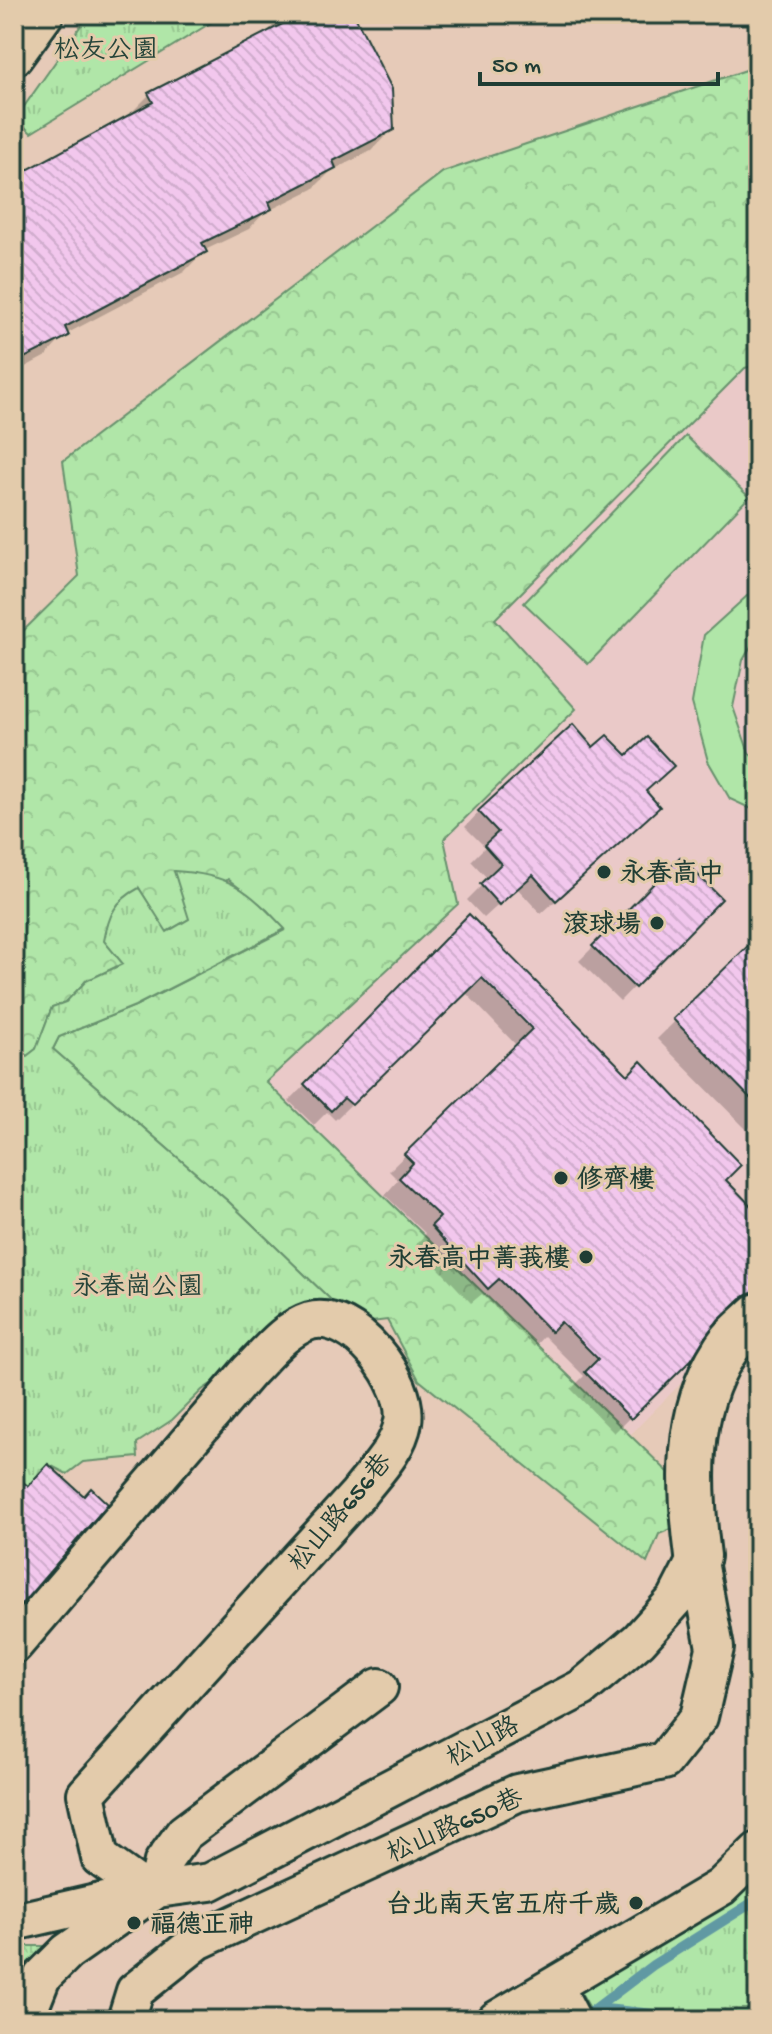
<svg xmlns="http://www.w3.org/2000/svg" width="772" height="2034" font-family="'Gochi Hand','LXGW WenKai TC',sans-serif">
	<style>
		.built { fill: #eac9c8 }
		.forest { fill: url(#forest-crowns); stroke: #68926e; stroke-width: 2 }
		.park { fill: url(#park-tufts); stroke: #68926e; stroke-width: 2 }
		.garden { fill: #b0e6a8; stroke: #68926e; stroke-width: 2 }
		.shadow { fill: #0003 }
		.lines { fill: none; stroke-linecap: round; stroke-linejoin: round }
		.stream { stroke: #6099a3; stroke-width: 10 }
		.building { fill: url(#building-back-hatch); stroke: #1f3d34; stroke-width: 2 }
		.street-casing { stroke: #1f3d34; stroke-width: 42 }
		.secondary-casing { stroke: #1f3d34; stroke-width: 50 }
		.street { stroke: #e3cbab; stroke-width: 36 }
		.secondary { stroke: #e3cbab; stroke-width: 44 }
		.poi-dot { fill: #1f3d34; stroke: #e3cbab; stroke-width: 3 }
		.labels { text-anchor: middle; stroke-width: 6; stroke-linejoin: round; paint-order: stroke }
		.park-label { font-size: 26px; fill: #26453a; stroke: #e3cbab }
		.poi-label { font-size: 26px; font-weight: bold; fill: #1f3d34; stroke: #e3cbab; text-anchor: start }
		.street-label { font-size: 26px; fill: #1f3d34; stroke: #e3cbab }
	</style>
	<defs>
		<pattern id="forest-crowns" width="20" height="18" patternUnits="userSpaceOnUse" patternTransform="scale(2)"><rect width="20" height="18" fill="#b0e6a8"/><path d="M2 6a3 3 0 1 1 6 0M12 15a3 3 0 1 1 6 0" fill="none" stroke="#97c691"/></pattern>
		<pattern id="park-tufts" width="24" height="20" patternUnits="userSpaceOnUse" patternTransform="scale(2)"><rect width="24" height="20" fill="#b0e6a8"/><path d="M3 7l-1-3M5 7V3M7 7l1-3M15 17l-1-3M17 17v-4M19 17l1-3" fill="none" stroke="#97c691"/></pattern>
		<pattern id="building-back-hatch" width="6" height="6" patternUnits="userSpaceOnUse" patternTransform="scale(2)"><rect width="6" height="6" fill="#f2c7ed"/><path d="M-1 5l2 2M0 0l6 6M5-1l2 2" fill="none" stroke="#cfaccc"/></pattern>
	</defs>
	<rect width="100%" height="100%" fill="#e6cab8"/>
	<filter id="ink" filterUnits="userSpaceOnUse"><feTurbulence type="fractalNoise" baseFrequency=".0125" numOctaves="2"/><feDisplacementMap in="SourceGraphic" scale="16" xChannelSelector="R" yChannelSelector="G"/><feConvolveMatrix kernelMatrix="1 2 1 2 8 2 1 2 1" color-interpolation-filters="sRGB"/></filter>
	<g filter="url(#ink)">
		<path class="built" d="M758,365V1305L631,1434L266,1082L458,904L444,839L576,709L495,619L745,368Z"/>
		<path class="forest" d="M758,66V365L745,368L495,619L576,709L444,839L458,904L266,1082L668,1472L681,1525L659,1534L647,1563L419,1380L387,1320L356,1324L229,1202L53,1049L59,1037L135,1006L285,930L267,910L228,879L189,919L166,932L139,888L124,963L86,981L66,1002L52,1007L36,1049L14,1066V640L79,576L63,461L443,172Z"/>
		<path class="park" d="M89,14H225L31,133L16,118Z
			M174,871C230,874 247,889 285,929L135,1006L59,1037L53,1049L229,1202L356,1324L300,1304L287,1311L236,1367L202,1390L172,1420L137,1443L138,1457L83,1462L67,1474L48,1464L28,1486L23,1483L14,1493V1066L36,1049L52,1007L66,1002L86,981L123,964L104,941C109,914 115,901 139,888L167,932L189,919Z
			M758,1880V2020H597L580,1991Z
			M14,1946H46L42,1962L14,2008Z"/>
		<path class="garden" d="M686,436L749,497L588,664L524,603Z
			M758,586V634L743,660L733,707L749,753L758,762V812L730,799L708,761L692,703L704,635Z"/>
		<path class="shadow" d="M284,14H352L392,129L371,151L331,171L313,189L264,213L249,229L205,250L184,272L66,334L46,356L14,373V180L129,115L150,94L265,34Z
			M593,750L626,758L644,792L643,821L541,914L517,888L484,918L467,900L488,879L471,861L485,847L465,827L479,812Z
			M680,860L719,899L620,1001L579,961Z
			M469,917L758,1216V1292L742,1307L723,1313L689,1359L614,1433L571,1389L584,1376L544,1336L534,1347L482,1294L471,1303L416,1244L426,1234L385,1195L398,1180L389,1171L517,1046L465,992L335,1120L327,1112L314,1125L289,1101Z
			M758,939V1119L747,1130L657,1039Z"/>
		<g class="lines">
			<path class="stream" d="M596,2008L653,1965L758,1899
				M579,2020L596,2008L709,2020"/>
		</g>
		<path class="building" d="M302,14H354L392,89L394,130L333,161L336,168L269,202L272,209L202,243L207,252L65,327L69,336L14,363V177L153,102L148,93Z
			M573,724L593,747L607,735L627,755L647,737L674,766L646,791L660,807L556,901L533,875L499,905L480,884L501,864L484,845L498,832L478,811Z
			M680,857L722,899L635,988L592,946Z
			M469,914L628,1075L641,1061L680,1102L741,1165L726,1180L758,1213V1292L741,1298L718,1320L691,1360L631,1419L585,1372L598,1359L561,1322L551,1332L499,1279L488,1289L431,1226L440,1217L399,1178L413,1163L404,1154L532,1029L482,978L352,1105L344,1098L331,1111L304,1084Z
			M758,936V1106L673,1019Z
			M48,1464L84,1496L91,1488L108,1504L14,1613V1475L28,1486Z"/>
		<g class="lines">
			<g class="street-casing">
				<path id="street" d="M14,57L45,14
					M14,1645L249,1371C267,1353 285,1329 310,1321C353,1309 410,1383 403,1422C398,1450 374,1473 358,1494L86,1794L100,1858L135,1883L157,1889L14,1922
					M157,1889L163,1862L184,1833L379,1687
					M555,1987L572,2020
					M25,2020L42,1977L67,1952L157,1889L210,1882L582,1688L639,1640L676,1599L698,1556
					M126,2020L135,1991L198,1941L517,1793L664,1761L699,1717L715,1648L698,1556
					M496,2020L721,1887L758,1851"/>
			</g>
			<g class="secondary-casing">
				<path id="secondary" d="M698,1556C689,1488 685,1412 724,1352C732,1338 747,1327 758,1316"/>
			</g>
			<use href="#street" class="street"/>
			<use href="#secondary" class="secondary"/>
		</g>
	</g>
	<g class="poi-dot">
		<circle cx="604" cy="872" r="8"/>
		<circle cx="657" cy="923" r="8"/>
		<circle cx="561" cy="1178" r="8"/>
		<circle cx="586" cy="1257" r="8"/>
		<circle cx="636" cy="1903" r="8"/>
		<circle cx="134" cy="1923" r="8"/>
	</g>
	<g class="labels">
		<g class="park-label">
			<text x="106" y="57">松友公園</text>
			<text x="138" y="1294">永春崗公園</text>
		</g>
		<g class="poi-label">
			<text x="620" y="881">永春高中</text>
			<text x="641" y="932" text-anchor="end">滾球場</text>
			<text x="577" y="1187">修齊樓</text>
			<text x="570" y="1266" text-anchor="end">永春高中菁莪樓</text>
			<text x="620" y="1912" text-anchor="end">台北南天宮五府千歲</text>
			<text x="150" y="1932">福德正神</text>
		</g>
		<g class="street-label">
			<text transform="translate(339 1511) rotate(-50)" y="9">松山路656巷</text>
			<text transform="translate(482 1740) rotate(-28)" y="9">松山路</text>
			<text transform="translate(454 1824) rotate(-24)" y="9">松山路650巷</text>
		</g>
	</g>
	<rect width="772" height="2034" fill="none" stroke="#e3cbab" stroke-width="48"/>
	<rect x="24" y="24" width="724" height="1986" fill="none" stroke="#1f3d34" stroke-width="3" filter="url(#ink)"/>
	<path d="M480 72v12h238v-12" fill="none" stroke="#1f3d34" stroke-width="4"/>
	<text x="492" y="72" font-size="24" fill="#1f3d34" stroke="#e3cbab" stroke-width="6" paint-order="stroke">50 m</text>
</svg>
